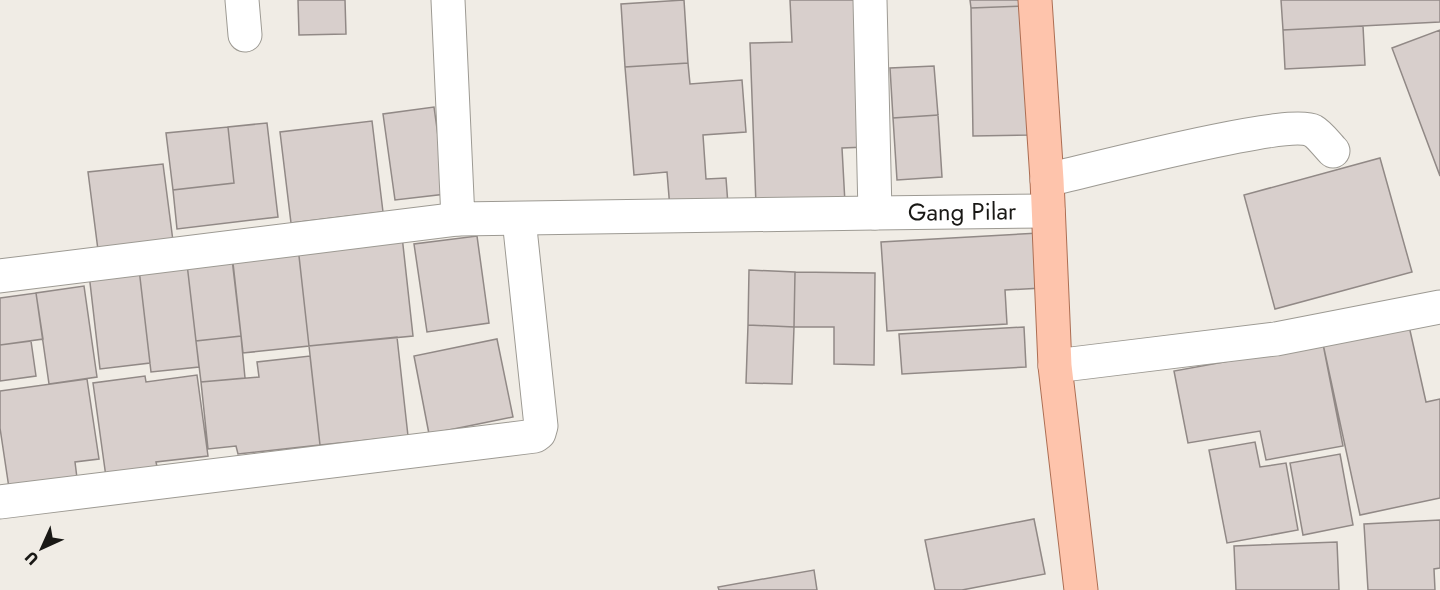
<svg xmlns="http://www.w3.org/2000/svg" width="1440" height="590" font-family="Jost,sans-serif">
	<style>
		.building { fill: #d8cfcc; stroke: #918986; stroke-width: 1.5 }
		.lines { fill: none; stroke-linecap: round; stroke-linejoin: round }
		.minor-casing { stroke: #9d9a93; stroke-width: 35 }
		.major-casing { stroke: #ad6e53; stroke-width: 35 }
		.minor { stroke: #fff; stroke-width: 33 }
		.major { stroke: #fec4ac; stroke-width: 33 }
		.labels { text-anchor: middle; stroke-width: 4.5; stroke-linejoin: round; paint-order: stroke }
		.street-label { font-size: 24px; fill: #191815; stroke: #f0ece5 }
	</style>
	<rect width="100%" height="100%" fill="#f0ece5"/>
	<path class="building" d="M298,0H345L346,34L299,35Z
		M684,0L688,63L625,67L621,4Z
		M790,0H862L867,147L842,148L845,203L756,205L750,43L792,42Z
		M970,0H1026V6L971,8Z
		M1281,0H1440V22L1283,30Z
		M1026,6L1029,135L973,136L971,8Z
		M1363,26L1365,65L1285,69L1283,30Z
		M1440,30V176L1392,48Z
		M688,63L690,84L742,80L746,132L703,135L706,179L726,178L728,205L670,209L667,172L634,175L625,67Z
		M934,66L938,115L893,118L890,68Z
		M434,107L446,194L395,200L383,114Z
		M938,115L942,177L897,180L893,118Z
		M372,121L383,212L291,223L280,132Z
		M267,123L278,217L177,229L173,190L234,183L228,127Z
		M228,127L234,183L173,190L166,133Z
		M1380,158L1412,272L1275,309L1244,195Z
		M163,164L173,241L98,250L88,172Z
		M1039,233L1042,288L1005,290L1007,324L887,331L881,242Z
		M402,236L413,336L309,346L298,247Z
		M477,236L489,323L427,332L414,244Z
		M298,247L309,346L243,353L232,254Z
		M232,259L241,336L196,341L187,264Z
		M187,264L199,367L151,372L139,269Z
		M139,269L150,363L100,369L89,274Z
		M749,270L795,272L794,327L748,325Z
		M795,272L875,273L874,365L834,364V327H794Z
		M84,286L97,377L49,384L36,293Z
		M36,293L43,339L0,345V298Z
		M748,325L794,327L792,384L746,383Z
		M1409,326L1426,402L1440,399V498L1360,515L1323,344Z
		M1024,327L1026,367L902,374L899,334Z
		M241,336L245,378L201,382L196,341Z
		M397,337L408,436L320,445L309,346Z
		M497,339L513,417L429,434L414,356Z
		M31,341L36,376L0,381V345Z
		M1323,344L1343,446L1266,460L1260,431L1188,443L1174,371Z
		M310,356L320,445L238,454L236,446L208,449L201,382L259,377L257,362Z
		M197,375L208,456L156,462L158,471L106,477L93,383L145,376L146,382Z
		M87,379L99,459L75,462L77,478L9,488L0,428V391Z
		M1255,442L1260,467L1286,463L1298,530L1227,543L1209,450Z
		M1340,454L1353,525L1303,535L1290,463Z
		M1034,519L1045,574L962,590H935L925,540Z
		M1440,520V568L1434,569L1435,590H1368L1364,524Z
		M1337,542L1339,590H1236L1234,546Z
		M814,570L817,590H719L718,587Z"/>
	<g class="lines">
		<g class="minor-casing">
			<g id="minor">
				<path d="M242,0L245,35"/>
				<path d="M448,0L458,219L875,213L870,0"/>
				<path d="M1047,180C1087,171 1288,118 1313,131C1320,135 1327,145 1333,151"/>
				<path id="s1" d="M875,213L1048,211"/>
				<path d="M0,276L458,219"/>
				<path d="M1055,366L1276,339L1440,307"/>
				<path d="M0,502L535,436L539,433L541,426L519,219"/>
			</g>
		</g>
		<g class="major-casing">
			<path id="major" d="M1035,0L1047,180L1055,366L1081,590"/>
		</g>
		<use href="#minor" class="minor"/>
		<use href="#major" class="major"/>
	</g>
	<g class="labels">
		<g class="street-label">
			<text dy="8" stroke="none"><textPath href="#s1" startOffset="87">Gang Pilar</textPath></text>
		</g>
	</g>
	<g transform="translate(42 548) rotate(225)" stroke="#f0ece5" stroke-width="4.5" paint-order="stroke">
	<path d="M0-4.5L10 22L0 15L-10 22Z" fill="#191815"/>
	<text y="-9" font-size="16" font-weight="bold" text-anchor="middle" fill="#191815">U</text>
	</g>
</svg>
